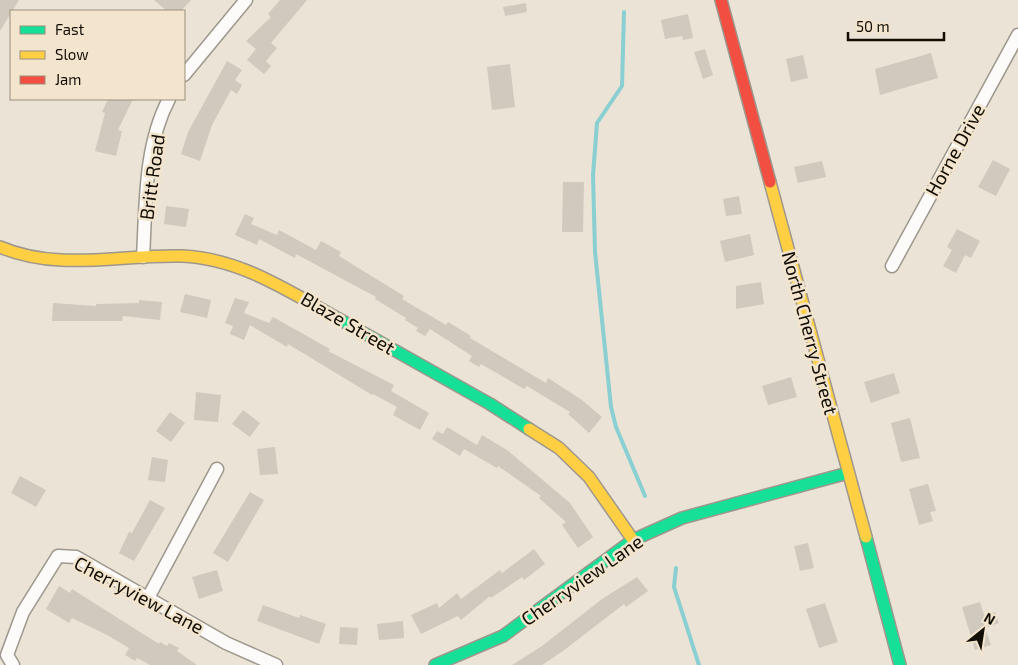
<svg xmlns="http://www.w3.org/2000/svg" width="1018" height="665" font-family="'Exo 2',sans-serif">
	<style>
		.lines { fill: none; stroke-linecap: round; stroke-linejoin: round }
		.stream { stroke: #8acfd2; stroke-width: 4 }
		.building { fill: #d0c9be }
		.street-casing { stroke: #9d978d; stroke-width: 15 }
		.fast-casing { stroke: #9d978d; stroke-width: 14 }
		.slow-casing { stroke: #9d978d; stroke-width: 14 }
		.jam-casing { stroke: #9d978d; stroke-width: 14 }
		.street { stroke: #fcfbf9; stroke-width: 12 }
		.fast { stroke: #16e098; stroke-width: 11 }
		.slow { stroke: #ffcf43; stroke-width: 11 }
		.jam { stroke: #f24e42; stroke-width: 11 }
		.labels { text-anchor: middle; stroke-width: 5; stroke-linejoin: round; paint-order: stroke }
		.street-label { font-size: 19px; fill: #120e06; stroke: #f3e5cd }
	</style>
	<rect width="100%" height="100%" fill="#ebe3d5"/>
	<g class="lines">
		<path class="stream" d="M624,12L622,86L597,123L593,175L595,252L611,407L616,427L645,496
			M676,568L674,587L699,665"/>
	</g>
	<path class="building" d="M0,0H19L0,31Z
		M154,0H191L181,11H167Z
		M280,0H307L271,43L277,48L266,61L271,66L264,74L247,60L256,49L246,41L271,17L268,14Z
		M526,3L527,12L505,16L503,7Z
		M688,14L693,38L683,40L682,36L665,39L661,20Z
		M705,49L713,75L703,79L694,52Z
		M931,53L938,78L880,95L875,69Z
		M803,55L808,78L791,82L786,59Z
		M227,61L242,70L235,80L242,85L237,94L231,90L212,125L200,161L181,154L188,132Z
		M510,64L515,107L492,110L487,67Z
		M108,99H133L118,130L122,131L116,156L95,151L105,113L102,112Z
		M993,160L1010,169L996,196L978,187Z
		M822,161L826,177L798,183L794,167Z
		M563,182H584L583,232H562Z
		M739,196L742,214L726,216L723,199Z
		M166,206L189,209L186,227L164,224Z
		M245,214L254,218L251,224L277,235L279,230L316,250L321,241L341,252L339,256L404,296L402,299L446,325L448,322L471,336L470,338L546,383L548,378L582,400L602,417L589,433L568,414L570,412L527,386L524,389L481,364L479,367L469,361L472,356L430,329L425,336L416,331L418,328L405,320L406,318L375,299L376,297L296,254L295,258L259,239L257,245L235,235Z
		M957,229L980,241L971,258L965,255L956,273L943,266L952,250L947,247Z
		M750,234L754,255L725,262L720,241Z
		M761,282L764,304L736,309V286Z
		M185,294L211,300L207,318L180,312Z
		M235,298L249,302L244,313L269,323L273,317L330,349L328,351L394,385L391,391L429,413L420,430L393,415L397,407L373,394L372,395L288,344L287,347L250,325L244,340L230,334L233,326L225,323Z
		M139,300L162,302L160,320L123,316L122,321H52L53,303L96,306V304L139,303Z
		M894,373L900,393L871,403L864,382Z
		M791,377L797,397L768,405L762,386Z
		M196,392L221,395L218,422L194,420Z
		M243,410L260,423L250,437L232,424Z
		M170,412L185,423L171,442L156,431Z
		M910,418L920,458L901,462L891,423Z
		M447,427L477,445L482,435L507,450L570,503L593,537L578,548L562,525L566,522L539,498L541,496L498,466L497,468L464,449L460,456L432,439L437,431L443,434Z
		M275,447L278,474L260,475L257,449Z
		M152,457L168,460L165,482L148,480Z
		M20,476L46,490L36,507L11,493Z
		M928,484L936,511L930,512L933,521L919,525L909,489Z
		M250,492L264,500L228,562L213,553Z
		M150,500L165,508L134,561L119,553L129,532L132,533Z
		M808,543L814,568L800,571L794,546Z
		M534,549L545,564L524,580L522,577L491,598L490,596L461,620L458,616L421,634L411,615L437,603L439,608L457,593L461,599L500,570L502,573Z
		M217,570L223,591L199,599L192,577Z
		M637,577L648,591L626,607L624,604L563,651L542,665H512L542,646L602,599Z
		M59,586L70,593L72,589L159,644L160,642L167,646L169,643L179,648L177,651L197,665H150L137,658L135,661L125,655L129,648L107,635L72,618L69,623L46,609Z
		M980,602L984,615L995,612L999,623L985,628L991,645L975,650L962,607Z
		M825,603L838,642L819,648L806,609Z
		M263,605L299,618L300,615L326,624L319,644L257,621Z
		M403,621L404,638L379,640L377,624Z
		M340,627L358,628L357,645L339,644Z"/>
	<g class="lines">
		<g class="street-casing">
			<path id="street" d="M184,75L246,0
				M143,257C146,205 144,146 169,99
				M892,266L1018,35
				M148,598L217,469
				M13,665L7,655L23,612L58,556L76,557L226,643L276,665"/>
		</g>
		<g class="fast-casing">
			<path id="fast" d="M323,310L490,404L529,429
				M866,537L900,665
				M435,665L503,636L633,540L682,518L848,473"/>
		</g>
		<g class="slow-casing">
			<path id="slow" d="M770,182L866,537
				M0,247C59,272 120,254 182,256C234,258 279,285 323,310
				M529,429L559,448L589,477L633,540"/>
		</g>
		<g class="jam-casing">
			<path id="jam" d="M721,0L770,182"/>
		</g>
		<use href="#street" class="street"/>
		<use href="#fast" class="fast"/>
		<use href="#slow" class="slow"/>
		<use href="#jam" class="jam"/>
	</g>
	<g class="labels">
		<g class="street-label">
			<text transform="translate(955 150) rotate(-61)" y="7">Horne Drive</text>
			<text transform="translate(152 177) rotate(-82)" y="7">Britt Road</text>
			<text transform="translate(348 323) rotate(30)" y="7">Blaze Street</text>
			<text transform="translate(810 333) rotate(75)" y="7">North Cherry Street</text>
			<text transform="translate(582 580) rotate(-35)" y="7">Cherryview Lane</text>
			<text transform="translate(139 595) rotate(28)" y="7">Cherryview Lane</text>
		</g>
	</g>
	<rect x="10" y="10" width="175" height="90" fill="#f3e5cd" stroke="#998f7d"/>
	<rect x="20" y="26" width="25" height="8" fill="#16e098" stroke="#998f7d"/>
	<text x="55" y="35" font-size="15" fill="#120e06">Fast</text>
	<rect x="20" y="51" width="25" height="8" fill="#ffcf43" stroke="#998f7d"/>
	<text x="55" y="60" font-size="15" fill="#120e06">Slow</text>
	<rect x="20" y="76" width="25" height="8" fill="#f24e42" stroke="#998f7d"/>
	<text x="55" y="85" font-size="15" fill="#120e06">Jam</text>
	<g transform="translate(983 630) rotate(30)" stroke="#f3e5cd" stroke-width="4" paint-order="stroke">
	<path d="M0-4L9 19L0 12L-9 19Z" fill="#120e06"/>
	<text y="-8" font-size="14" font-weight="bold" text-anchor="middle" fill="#120e06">N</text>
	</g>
	<path d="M848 32v8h96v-8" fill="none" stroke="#120e06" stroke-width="2.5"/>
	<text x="856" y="32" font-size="15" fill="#120e06" stroke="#f3e5cd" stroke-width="4" paint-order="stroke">50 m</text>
</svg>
